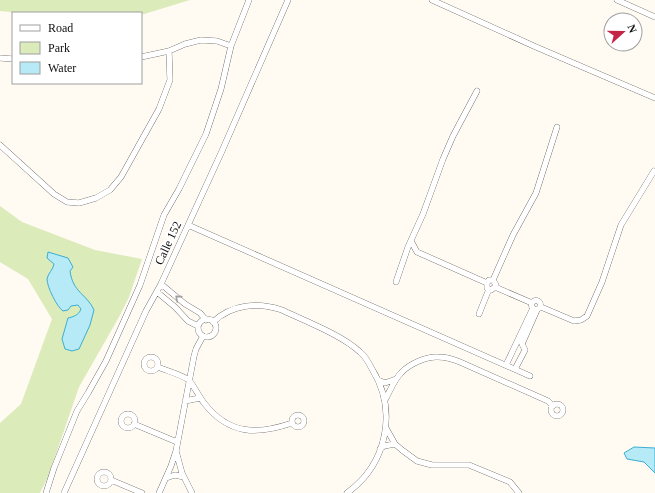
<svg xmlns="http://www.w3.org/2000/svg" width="655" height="493" font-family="'Times New Roman',serif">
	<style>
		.green { fill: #dcebba }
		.water { fill: #b6eaf7; stroke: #3baed0 }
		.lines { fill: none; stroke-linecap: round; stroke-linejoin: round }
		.minor-casing { stroke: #434343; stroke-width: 6 }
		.minor { stroke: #fff; stroke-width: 5.5 }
		.oneway { stroke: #9f9f9f }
		.labels { text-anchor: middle; stroke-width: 4; stroke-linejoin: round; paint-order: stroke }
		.street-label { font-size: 12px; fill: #101010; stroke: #fff }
	</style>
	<rect width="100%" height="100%" fill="#fffaf2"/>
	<path class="green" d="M0,0H190L141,15V13H20L0,11Z
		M0,206L22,222L95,250L142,259L129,297L119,317L79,387L48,477L40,493H0V423L21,404L52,319L28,279L0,262Z"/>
	<path class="water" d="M48,252L68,258L73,267L70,271C73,293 86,293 94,310L90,325L79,349L72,351L65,349L62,339L68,318C73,317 79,315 81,309L78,305L71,306L68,310L63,311C57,307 47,287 47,279C48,273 53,270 54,264L47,258Z
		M634,447L655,448V473L644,462L627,459L624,453Z"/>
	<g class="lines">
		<g class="minor-casing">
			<path id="minor" d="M432,0L536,47L655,98
				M617,0L655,17
				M141,57L169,51L185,44L201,40L217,41L231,46
				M0,58L13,59
				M0,145L54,194L67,202L79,203L96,198L110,190L121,177L159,109L170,80L169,51
				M188,225L530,376
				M411,241L417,252L487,283
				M493,280L513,235L536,193L557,127
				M396,282L408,247L423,214L443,159L453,136L477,91
				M161,284L185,304L200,313L206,320
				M495,287L532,303
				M157,292L175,307L188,321L198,326
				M531.5 305a4.5 4.5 0 1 1 9 0a4.5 4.5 0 1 1-9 0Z
				M541,307L574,321L581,320L587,316L602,282L621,225L654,171
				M479,314L489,289L487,288V283L489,280H493L496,285L495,287L491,290L489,289
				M198 328a9 9 0 1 1 18 0a9 9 0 1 1-18 0Z
				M213,322C232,304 258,302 282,310C305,321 342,335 360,352C365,356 369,363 372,369C398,411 387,464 347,493
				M144 364a7 7 0 1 1 14 0a7 7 0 1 1-14 0Z
				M506,365L533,308
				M158,367C167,371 180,374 189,380C192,383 200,398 204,403C229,435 257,435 292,423
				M515,369L525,350L522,344L537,310
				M378,380L385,383L396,379
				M385,400C390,391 394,380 401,373C409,364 427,356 438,357C446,357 453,359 460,362L548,401L553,406
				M185,401L200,398
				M551 410a6 6 0 1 1 12 0a6 6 0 1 1-12 0Z
				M121 421a7 7 0 1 1 14 0a7 7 0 1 1-14 0Z
				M292 421a6 6 0 1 1 12 0a6 6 0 1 1-12 0Z
				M134,424L177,442
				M386,428L395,444L402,450L417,461L432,465H469L510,482L519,493
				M380,449L384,446L395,444
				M176,451L182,473L192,493
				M97 479a7 7 0 1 1 14 0a7 7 0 1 1-14 0Z
				M166,478L175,475L184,477
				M111,480L142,493
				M46,493L54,468L77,411L88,393L106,361L140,285L164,215L179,189L206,134L221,89L231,46L249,0
				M64,493L146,311L161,284L222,151L288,0
				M159,493L171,466L176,451L194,356L196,349L203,336"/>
		</g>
		<use href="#minor" class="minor"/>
	</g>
	<defs><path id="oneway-chevron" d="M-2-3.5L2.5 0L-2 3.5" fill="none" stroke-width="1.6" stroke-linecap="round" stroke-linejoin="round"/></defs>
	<use class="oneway" href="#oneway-chevron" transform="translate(178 298) rotate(-139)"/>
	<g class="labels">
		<g class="street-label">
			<text transform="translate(168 243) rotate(-65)" y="4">Calle 152</text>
		</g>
	</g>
	<rect x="12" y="12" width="130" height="72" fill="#ffffff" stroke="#9f9f9f"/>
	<rect x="20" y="25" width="20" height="6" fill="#ffffff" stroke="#9f9f9f"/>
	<text x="48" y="32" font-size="12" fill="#101010">Road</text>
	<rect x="20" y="42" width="20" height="12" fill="#dcebba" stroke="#9f9f9f"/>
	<text x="48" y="52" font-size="12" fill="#101010">Park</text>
	<rect x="20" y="62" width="20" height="12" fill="#b6eaf7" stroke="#9f9f9f"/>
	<text x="48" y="72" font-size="12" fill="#101010">Water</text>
	<g transform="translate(623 32) rotate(69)"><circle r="19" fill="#ffffff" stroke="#9f9f9f"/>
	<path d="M0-3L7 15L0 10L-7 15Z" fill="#c42446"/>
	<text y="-6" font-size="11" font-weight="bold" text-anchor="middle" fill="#101010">N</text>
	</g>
</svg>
